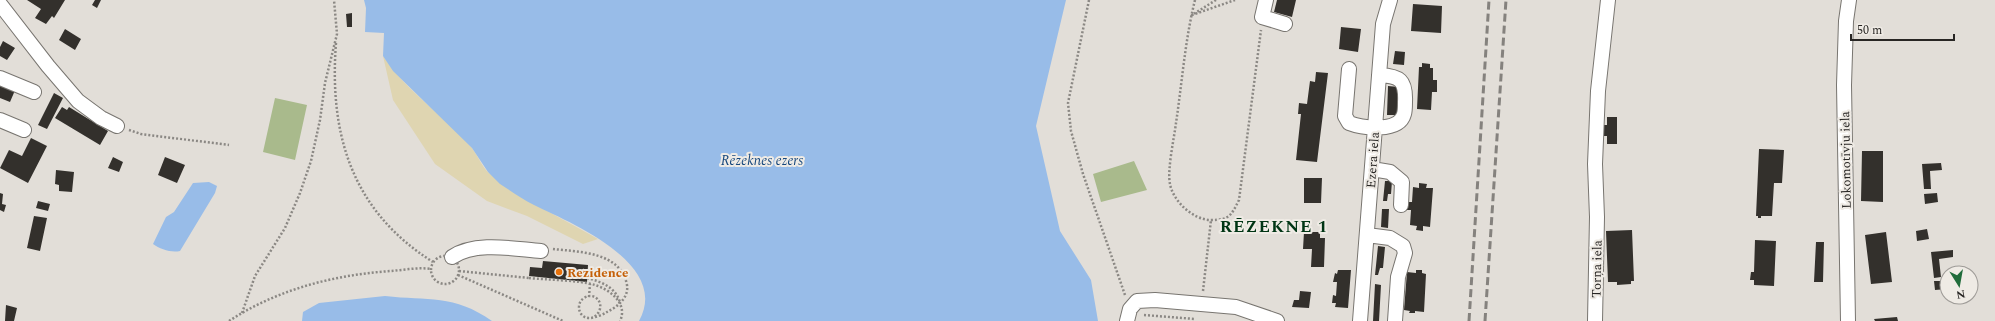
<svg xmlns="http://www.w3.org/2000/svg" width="1995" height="321" font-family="Spectral,serif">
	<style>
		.green { fill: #a9ba8c }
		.sand { fill: #dfd5b1 }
		.water { fill: #98bce8 }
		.building { fill: #33302c }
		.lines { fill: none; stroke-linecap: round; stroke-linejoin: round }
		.minor-casing { stroke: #787570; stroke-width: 16 }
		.path { stroke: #8b8884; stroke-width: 2.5; stroke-dasharray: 2 2; stroke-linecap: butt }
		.minor { stroke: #fff; stroke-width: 14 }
		.rail { stroke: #85827e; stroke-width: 3; stroke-dasharray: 8 4; stroke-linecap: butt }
		.path-bridge { stroke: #8b8884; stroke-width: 2.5; stroke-dasharray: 2 2; stroke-linecap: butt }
		.food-dot { fill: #e8710a; stroke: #efebe5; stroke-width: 1.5 }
		.labels { text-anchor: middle; stroke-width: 4; stroke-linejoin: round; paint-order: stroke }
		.street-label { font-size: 13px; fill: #282624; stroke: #efebe5 }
		.food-label { font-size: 13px; font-weight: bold; fill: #c56008; stroke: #efebe5; text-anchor: start }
		.water-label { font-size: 14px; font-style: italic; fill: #16477d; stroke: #efebe5 }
		.district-label { font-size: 17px; font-weight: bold; letter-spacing: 1px; fill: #003514; stroke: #efebe5 }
	</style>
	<rect width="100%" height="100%" fill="#e2ded8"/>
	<path class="green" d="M275,98L307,105L295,160L263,152Z
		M1134,161L1147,190L1101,202L1093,174Z"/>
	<path class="sand" d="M383,56C407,92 444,115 472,148C478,156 482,167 489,173C522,200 562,218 598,239L583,244L527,216L487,201L435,164L393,100Z"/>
	<path class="water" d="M364,0H1066L1036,126L1060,231L1091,280L1098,321H639C671,264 571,223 534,205C522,199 511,191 500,184L488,172L472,148L393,71L383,56L384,33L365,32L366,8Z
		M209,182L217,186L215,193L180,251C171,253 160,249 153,244L166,217L174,212L193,183Z
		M385,296C428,301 454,294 492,321H302L303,312L319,303Z"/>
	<path class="building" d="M27,0H65L54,18L52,16L46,24L35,18L41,9Z
		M95,0H101L97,8L92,5Z
		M1277,0H1296L1292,17L1274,12Z
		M1413,4L1442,6L1441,33L1411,31Z
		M352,13V27H347L346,14Z
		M1341,27L1361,29L1358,52L1339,49Z
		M65,29L81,39L75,50L59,40Z
		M3,41L15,48L7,60L0,56V47Z
		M1395,51L1405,52L1404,65L1393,64Z
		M1422,63L1430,64V68H1433V80H1437V92H1432L1431,110L1417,109L1419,67H1422Z
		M1316,72L1328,73L1317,162L1296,160L1301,114H1298L1299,103L1307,104L1310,81L1315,82Z
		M0,81L16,88L10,102L0,98Z
		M1388,86L1399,87L1397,115H1387Z
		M54,93L63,98L47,129L38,125Z
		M62,107L67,110L69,107L108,131L100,145L55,118Z
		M1607,117H1617V144H1607V136H1603V125H1607Z
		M31,138L47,146L28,183L0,168L9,150L22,156Z
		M1759,149L1784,150L1782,183H1774L1772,216H1761V218H1758V216H1756Z
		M1862,151H1883V202L1861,201Z
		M113,157L123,162L119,172L108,168Z
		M165,157L185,165L177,183L158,175Z
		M1941,163L1942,170L1930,171L1931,189H1924L1922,164Z
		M56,170L74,172L72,192L59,191V185L55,184Z
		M1304,178H1322L1321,203H1304Z
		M1385,181H1392L1391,194H1388L1387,201H1383Z
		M1419,183L1427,184L1426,188H1433L1430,227L1423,226V231L1416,230L1417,226L1410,225L1411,210H1407V202H1412L1413,187L1419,188Z
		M0,193L3,194L2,204L6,205L4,212L0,210Z
		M1937,193L1938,202L1925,204L1924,194Z
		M38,201L50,204L48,211L36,208Z
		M1382,209H1389L1388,228L1381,227Z
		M34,216L47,218L40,251L27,248Z
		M1927,229L1929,239L1917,241L1916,231Z
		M1632,230L1634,281H1631V284L1617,285V282H1608L1606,231Z
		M1304,232H1320V238H1325L1324,267H1311L1312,249H1303Z
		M1886,232L1892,282L1871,284L1865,235Z
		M1755,240L1776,241L1774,286L1754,285V280H1750L1751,272H1754Z
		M1816,242H1824L1823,282H1814Z
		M1378,246L1385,247L1383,268H1380L1378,275H1375Z
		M1953,250V257L1939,259L1941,277L1934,278L1931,252Z
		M543,261L588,265L587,282L529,276L530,267L542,268Z
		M1338,270H1351L1348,308L1335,307L1336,303H1332L1333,295L1336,296L1337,282H1333L1335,273L1337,274Z
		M1416,270H1422V273L1426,274L1424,312L1415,311V313H1409L1410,311L1404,310L1407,272L1416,273Z
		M1934,281H1947V289L1935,290Z
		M1375,284L1381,285L1379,321H1373Z
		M1300,291L1311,292L1309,308L1292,307L1294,300H1299Z
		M6,305L17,308L14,321H5Z
		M1897,317L1898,321H1875L1874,319Z"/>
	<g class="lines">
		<g class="minor-casing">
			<path id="minor" d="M1266,0L1262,17L1285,24
				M0,4L48,66L78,101L101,118L117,126
				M1349,69L1345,116L1349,123C1362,128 1399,133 1404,114C1405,111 1405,106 1405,102C1406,80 1400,76 1379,75
				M0,78L34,92
				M0,120L24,130
				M1372,169L1390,172L1402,182L1401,205
				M1367,235L1390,238L1403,246L1405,253L1398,277L1395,321
				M452,257C476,241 514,249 541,251
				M1127,321L1130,309L1137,301L1155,300L1236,307L1277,321
				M1360,321L1383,24L1390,0
				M1595,321L1597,217L1595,164L1598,91L1608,0
				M1848,321L1844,85L1846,21L1849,0"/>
		</g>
		<path class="path" d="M1089,0L1068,103L1071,131L1083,174L1125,295
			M1195,0C1185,40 1182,83 1176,123C1174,139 1167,170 1170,184C1173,201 1193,220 1211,220C1229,220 1231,216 1239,200L1261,30
			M1216,0L1192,15L1235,0
			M336,43C329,135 352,211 433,262
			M129,130L141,134L229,145
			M553,249C580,252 621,252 627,285C629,298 617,307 607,312C602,315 595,318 589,318C579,318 575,304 584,298C596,290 608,307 594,317
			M431 270a14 14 0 1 1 28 0a14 14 0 1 1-28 0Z
			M459,271L529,278
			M458,275L563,321
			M587,278C602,282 615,287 620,302
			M1203,291L1211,220
			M589,297L590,284
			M242,313L255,276L285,228L300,193L311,161L320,120L325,83L337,34L334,0
			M1144,315L1195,319
			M229,321C278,289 334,275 391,271C404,270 418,267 431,269"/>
		<use href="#minor" class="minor"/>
		<path class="rail" d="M1469,321L1489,0
			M1485,321L1506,0"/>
		<path class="path-bridge" d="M529,278C547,280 579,280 595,285C611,290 628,304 620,321"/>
	</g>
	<circle class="food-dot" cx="559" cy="272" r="4"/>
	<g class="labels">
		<g class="street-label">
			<text transform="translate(1372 160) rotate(-86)" y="5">Ezera iela</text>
			<text transform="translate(1845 160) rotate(-91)" y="5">Lokomotīvju iela</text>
			<text transform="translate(1596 269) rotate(-89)" y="5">Torņa iela</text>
		</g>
		<g class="food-label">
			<text x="567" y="277">Rezidence</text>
		</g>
		<g class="water-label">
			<text x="762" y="165">Rēzeknes ezers</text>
		</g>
		<g class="district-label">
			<text x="1274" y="232">RĒZEKNE 1</text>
		</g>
	</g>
	<g transform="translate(1959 285) rotate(169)"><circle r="19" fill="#efebe5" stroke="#9f9c98"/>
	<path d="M0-3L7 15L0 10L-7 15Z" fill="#216c3b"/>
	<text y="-6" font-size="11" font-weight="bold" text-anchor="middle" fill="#282624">N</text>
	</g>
	<path d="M1851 34v6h103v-6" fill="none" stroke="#282624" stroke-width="2"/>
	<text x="1857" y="34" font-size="12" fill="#282624" stroke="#efebe5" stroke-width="3" paint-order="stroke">50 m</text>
</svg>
